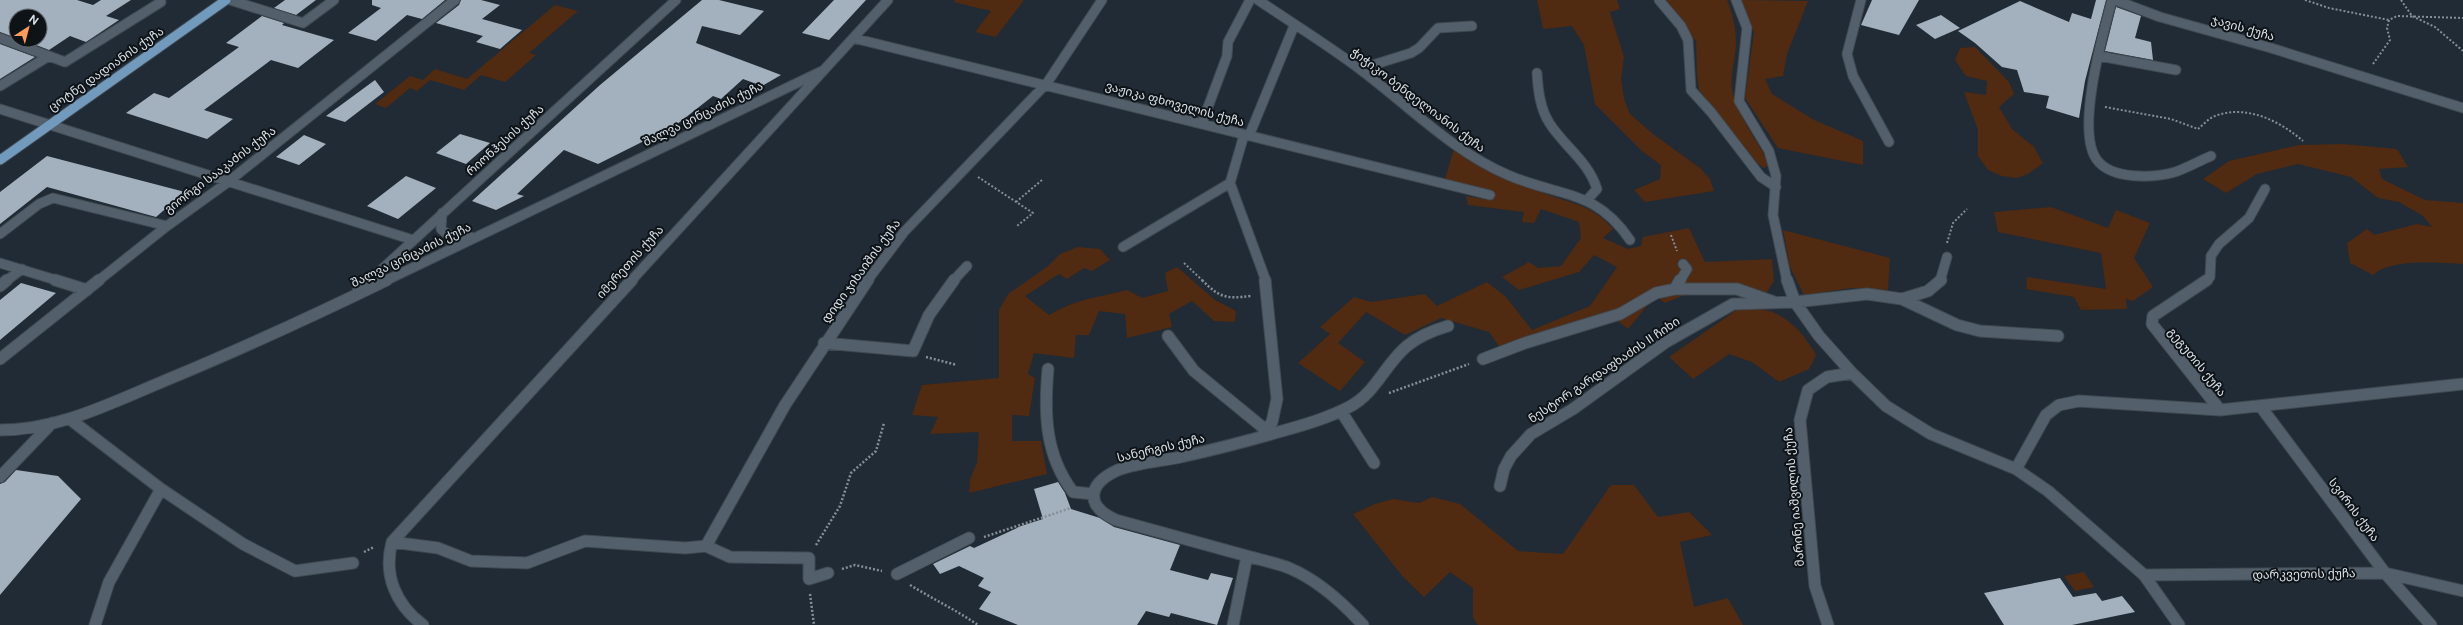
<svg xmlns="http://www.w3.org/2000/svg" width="2463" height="625" font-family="'Public Sans','Noto Sans Georgian',sans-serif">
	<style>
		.green { fill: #502a11 }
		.building { fill: #a3b1be }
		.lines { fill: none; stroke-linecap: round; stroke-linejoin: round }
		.minor-far1-casing { stroke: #404951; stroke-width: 11 }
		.minor-casing { stroke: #404951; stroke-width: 13 }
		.major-casing { stroke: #404951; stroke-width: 11 }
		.path-far1 { stroke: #868e97; stroke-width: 2; stroke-dasharray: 2 2; stroke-linecap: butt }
		.path { stroke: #868e97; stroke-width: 2.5; stroke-dasharray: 2 2; stroke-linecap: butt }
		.minor-far1 { stroke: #53606b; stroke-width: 9 }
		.minor { stroke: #53606b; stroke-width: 11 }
		.major { stroke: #719abd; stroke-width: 9 }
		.labels { text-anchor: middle; stroke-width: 4; stroke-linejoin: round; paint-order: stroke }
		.street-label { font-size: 12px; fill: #dbe2e9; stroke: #0e1317 }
	</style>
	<rect width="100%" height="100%" fill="#202b35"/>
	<path class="green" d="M955,0H1024L996,37L975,32L991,11L953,2Z
		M1537,0H1617L1620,9L1610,12L1624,57L1621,79L1624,99L1630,114L1653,134L1700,168L1710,179L1714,191L1645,202L1634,190L1660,179L1661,165L1642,151L1595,104L1584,45L1572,26L1543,29Z
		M1665,0H1727C1733,15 1736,28 1736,45C1735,62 1729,77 1733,94C1739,117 1756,139 1767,160L1768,166L1764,168L1758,164L1699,90L1697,76L1696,41Z
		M1742,0L1808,1L1787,54L1783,76L1765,79L1772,94L1814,120L1863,141V165L1778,148L1745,98L1754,32Z
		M555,5L578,11L529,53L536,55L505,82L481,75L464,90L430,80L417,91L410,88L386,108L375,104L410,76L423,80L435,69L467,79Z
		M1975,47L2009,82L2014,94L1999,107L2012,129L2034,147L2043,163L2028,174L2017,178L2002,176L1988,170L1978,156V130L1964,92L1986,95L1987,81L1966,76L1955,60L1960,48Z
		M2343,144L2397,149L2408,167L2379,169L2382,179L2425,200L2463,203V264C2439,263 2391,258 2373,275L2350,263L2347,243L2367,229L2374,235L2417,224L2432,227L2423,216L2399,202L2378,198L2351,177L2298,164L2257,174L2226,193L2203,179L2229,161L2299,145Z
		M1454,149C1483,171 1508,180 1541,192C1571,204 1590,203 1613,229L1603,238L1628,249L1641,246L1643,237L1689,228L1705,262L1772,259L1774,281L1767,292L1687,294L1665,303L1655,296L1628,329L1614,318L1506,356L1489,332L1441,318L1405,335L1366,312L1338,343L1365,362L1340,391L1298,363L1330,334L1320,327L1354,297L1371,302L1425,294L1437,306L1487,282L1506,297L1532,330L1590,306L1617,267L1594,255L1579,272L1519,290L1502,277L1529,262L1538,268L1561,266L1581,238L1579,222L1541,209L1534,223L1522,222L1524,212L1468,205L1466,196L1489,200L1490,191L1445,179Z
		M2051,207L2108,228L2116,210L2150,223L2134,258L2153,287L2133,301L2126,299L2127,309L2081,310L2074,297L2026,289L2027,277L2106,289L2101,253L1998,232L1994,212Z
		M1783,230L1890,258L1888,290L1851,288L1804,295L1790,267Z
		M1078,247L1100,249L1110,260L1092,271L1084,268L1067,279L1059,274L1025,296L1049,315C1073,300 1099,297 1127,290L1142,298L1168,291L1165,273L1177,267L1215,300L1236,311L1235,322L1214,321L1192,301L1169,314L1172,327L1127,338L1125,314L1099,311L1089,335H1076L1074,358L1034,353L1028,374L1035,378L1029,416L1012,415V441H1041L1047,474L969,493L970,479L977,463L979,432L930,434L938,417L912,415L922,385L999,378V310L1008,294L1048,266L1060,254Z
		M1738,309C1748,310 1763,308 1772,312C1792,320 1806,337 1816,355L1809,369L1779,382L1752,362L1729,354L1693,379L1669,357Z
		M1611,485H1634L1658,517L1689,512L1712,535L1680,542L1694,607L1728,598L1743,625H1478L1473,618V588L1450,572L1424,597L1403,577L1353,514L1375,504L1393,499L1419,503L1432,497L1460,504L1518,551L1563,554Z
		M2084,572L2094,587L2075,591L2064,576Z"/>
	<path class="building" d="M0,0H77L93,5L101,0H131L106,16L119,20L86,42L70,36L49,50L23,40H40V16H16V38L0,32Z
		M285,0H316L296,15L274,8Z
		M372,0H445L422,19L407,15L376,41L348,33L381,8L372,5Z
		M461,0H481L500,5L482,19L522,30L500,49L476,42L483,36L436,23L459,5Z
		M702,0H719L764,11L740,35L702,26L696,43L781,75L762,86L743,79L721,99L713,96L676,125L598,164L564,150L517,194L524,196L496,210L472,201L600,85Z
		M834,0H866L829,40L802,33Z
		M1872,0H1919L1899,35L1861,25Z
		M2096,0H2106L2085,81L2079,118L2046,108L2049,96L2024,92L2017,70L2002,67L1975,43L1958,31L2020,1L2069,22L2072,13L2091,19Z
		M2116,7L2141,16L2135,38L2151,42L2153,60L2105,51Z
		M1941,15L1960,28L1935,39L1916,25Z
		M262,16L284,23L282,25L334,40L298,68L271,60L204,110L233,119L207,139L126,113L154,93L169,98L239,47L226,43Z
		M0,44L35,57L0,79Z
		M375,80L384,92L345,122L326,116Z
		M460,134L490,143L466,164L436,153Z
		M304,135L326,144L299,165L276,157Z
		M47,156L185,192L156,217L47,187L0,224V192Z
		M406,176L436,188L398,219L367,206Z
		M21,283L56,293L0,340V300Z
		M16,470L58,476L81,499L0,595V484L5,482Z
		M1058,482L1065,493L1071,509L1100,518L1114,527L1180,545L1170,570L1208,580L1211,573L1233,578L1217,625L1171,613L1169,617L1146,611L1137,625H1018L979,609L991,592L978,586L984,578L959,566L940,574L933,564L970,546L974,548L1021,526L1043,519L1034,489Z
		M2060,578L2073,597L2096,593L2102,601L2122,596L2135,612L2072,625H2004L1984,593Z"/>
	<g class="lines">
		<g class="minor-far1-casing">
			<path id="minor-far1" d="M230,0L303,23L334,0
				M1258,0C1292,23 1328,45 1361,70C1409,106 1452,151 1508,175C1558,197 1595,188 1630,240
				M1659,0L1681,26L1688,40L1691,90L1711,112L1761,177L1776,187
				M1736,0L1747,28L1739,101L1769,151L1776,176L1773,215L1787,281
				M1861,0L1847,54L1853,76L1889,142
				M2112,0C2103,34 2075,131 2097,160C2112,180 2154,178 2175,172C2187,168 2199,161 2211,156
				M2115,0L2160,17L2271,48L2463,108
				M0,38L65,62L161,2
				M853,38L1490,195
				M2099,56L2176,70
				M1360,69L1411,53L1419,48L1438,28L1472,26
				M1537,73C1538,90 1540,109 1550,124C1565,147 1588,161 1597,189L1587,200
				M0,86L49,56
				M0,109L413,240
				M1202,123L1227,56L1228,42L1250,0
				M1244,135L1230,183L1266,281
				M1249,136L1294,26
				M442,213L441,229C450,238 459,239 471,237
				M0,234L39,204L53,198L167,226
				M1123,247L1230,183
				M0,263L59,281
				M6,281L22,269
				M98,281L167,226L228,182L455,0
				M369,281L676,0
				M385,281L822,71
				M631,281L888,0
				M867,281L904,232L1047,83L1102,0
				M953,281L967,266
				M1680,281L1687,269L1683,264
				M1940,281L1947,257
				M2206,281L2210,277L2211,256L2219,244L2249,218L2265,189"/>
		</g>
		<g class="minor-casing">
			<path id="minor" d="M55,280L87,290
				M1680,280L1675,289H1737L1774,302
				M1787,280L1795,302L1819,336L1852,373L1886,406L1931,434L2016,469L2048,491L2144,575L2179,625
				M2207,280L2153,316L2152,324L2220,410
				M0,286L7,280
				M358,291L370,280
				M1902,299L1928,291L1941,280
				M1168,336L1194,371L1266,430
				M824,343L913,351L929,315L954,280
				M0,359L99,280
				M1483,359L1525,343L1620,314L1656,293L1675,289
				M1048,369C1044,414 1045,455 1073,492L1094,494
				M2261,407L2385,573L2431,625
				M1341,411L1374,463
				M71,420L161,489L243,544L295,571L353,563
				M0,430C59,430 111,403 164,381C239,350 313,316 387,280
				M1263,435L1272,422L1277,399L1265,280
				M2016,469L2046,415L2059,405L2079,401L2220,410L2463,384
				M0,477L52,423
				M1500,486L1504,469L1511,456L1531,434L1573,409L1666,342L1733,304L1795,302L1867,294L1902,299L1957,325L1980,331L2058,336
				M392,542L438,548L471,561L527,563L585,541L685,548L706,546L730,557L809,558V579L828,573
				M706,546L785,405L868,280
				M1247,556C1261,560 1276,563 1289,568C1318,580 1342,602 1363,625
				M897,574L969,538
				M2144,575L2385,573L2463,591
				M95,625L109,582L161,489
				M423,625C396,605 383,575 392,542L632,280
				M1233,625L1247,556L1116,520C1085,506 1087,484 1118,470C1137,463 1161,461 1181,457C1212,450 1244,442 1275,433C1300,426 1326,419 1349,407C1376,393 1385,364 1407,346C1419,336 1434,330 1448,326
				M1828,625L1815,586L1800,420L1808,390L1827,377L1852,373"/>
		</g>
		<g class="major-casing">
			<path id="major" d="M0,160L226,0"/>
		</g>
		<path class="path-far1" d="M2305,0L2329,8L2389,20
			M2401,0L2412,16L2435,27L2463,51
			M2373,64L2390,40L2387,28L2389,20L2397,16L2463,18
			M2105,107L2171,119L2198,129C2203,125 2209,118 2215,116C2246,104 2280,121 2303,141
			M978,177L1033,213L1017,226
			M1016,202L1042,180
			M1671,235L1677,251
			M1947,243L1953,223L1967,209
			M1184,263L1203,281"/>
		<path class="path" d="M1202,280C1220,298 1226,299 1251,296
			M926,357L957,365
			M1389,393L1469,364
			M984,537L1071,508
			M816,545L840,506L851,473L876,451L884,423
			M364,552L374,547
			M842,569L855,565L882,571
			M910,585C933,599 956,610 978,625
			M810,594L814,625"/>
		<use href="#minor-far1" class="minor-far1"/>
		<use href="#minor" class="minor"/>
		<use href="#major" class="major"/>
	</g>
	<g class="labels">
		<g class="street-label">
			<text transform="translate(2243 28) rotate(16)" y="4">ჯავის ქუჩა</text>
			<text transform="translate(106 69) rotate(-35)" y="4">ცოტნე დადიანის ქუჩა</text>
			<text transform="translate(1418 100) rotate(37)" y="4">ჭიჭიკო ბენდელიანის ქუჩა</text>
			<text transform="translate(1175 104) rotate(15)" y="4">ვაჟიკა ფხოველის ქუჩა</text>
			<text transform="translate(703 114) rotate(-26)" y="4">შალვა ცინცაძის ქუჩა</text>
			<text transform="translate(505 140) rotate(-42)" y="4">რიონჰესის ქუჩა</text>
			<text transform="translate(220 170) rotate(-37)" y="4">გიორგი სააკაძის ქუჩა</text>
			<text transform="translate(411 255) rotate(-26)" y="4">შალვა ცინცაძის ქუჩა</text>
			<text transform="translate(630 262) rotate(-48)" y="4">იმერეთის ქუჩა</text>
			<text transform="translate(861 271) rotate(-54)" y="4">დიდი ჯიხაიშის ქუჩა</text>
			<text transform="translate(2197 362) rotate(51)" y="4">გეგუთის ქუჩა</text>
			<text transform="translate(1604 370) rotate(-34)" y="4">ნესტორ გარდაფხაძის II ჩიხი</text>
			<text transform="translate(1161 448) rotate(-13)" y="4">სანერგის ქუჩა</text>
			<text transform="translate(1794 497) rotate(-95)" y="4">მარინე იაშვილის ქუჩა</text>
			<text transform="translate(2354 510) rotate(53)" y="4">სვირის ქუჩა</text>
			<text transform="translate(2304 574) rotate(-1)" y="4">დარკვეთის ქუჩა</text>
		</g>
	</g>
	<g transform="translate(28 28) rotate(36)"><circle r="19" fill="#0e1317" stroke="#60666b"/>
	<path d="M0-3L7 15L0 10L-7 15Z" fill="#ff9b5b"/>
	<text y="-6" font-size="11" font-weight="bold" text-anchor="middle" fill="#dbe2e9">N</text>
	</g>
</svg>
